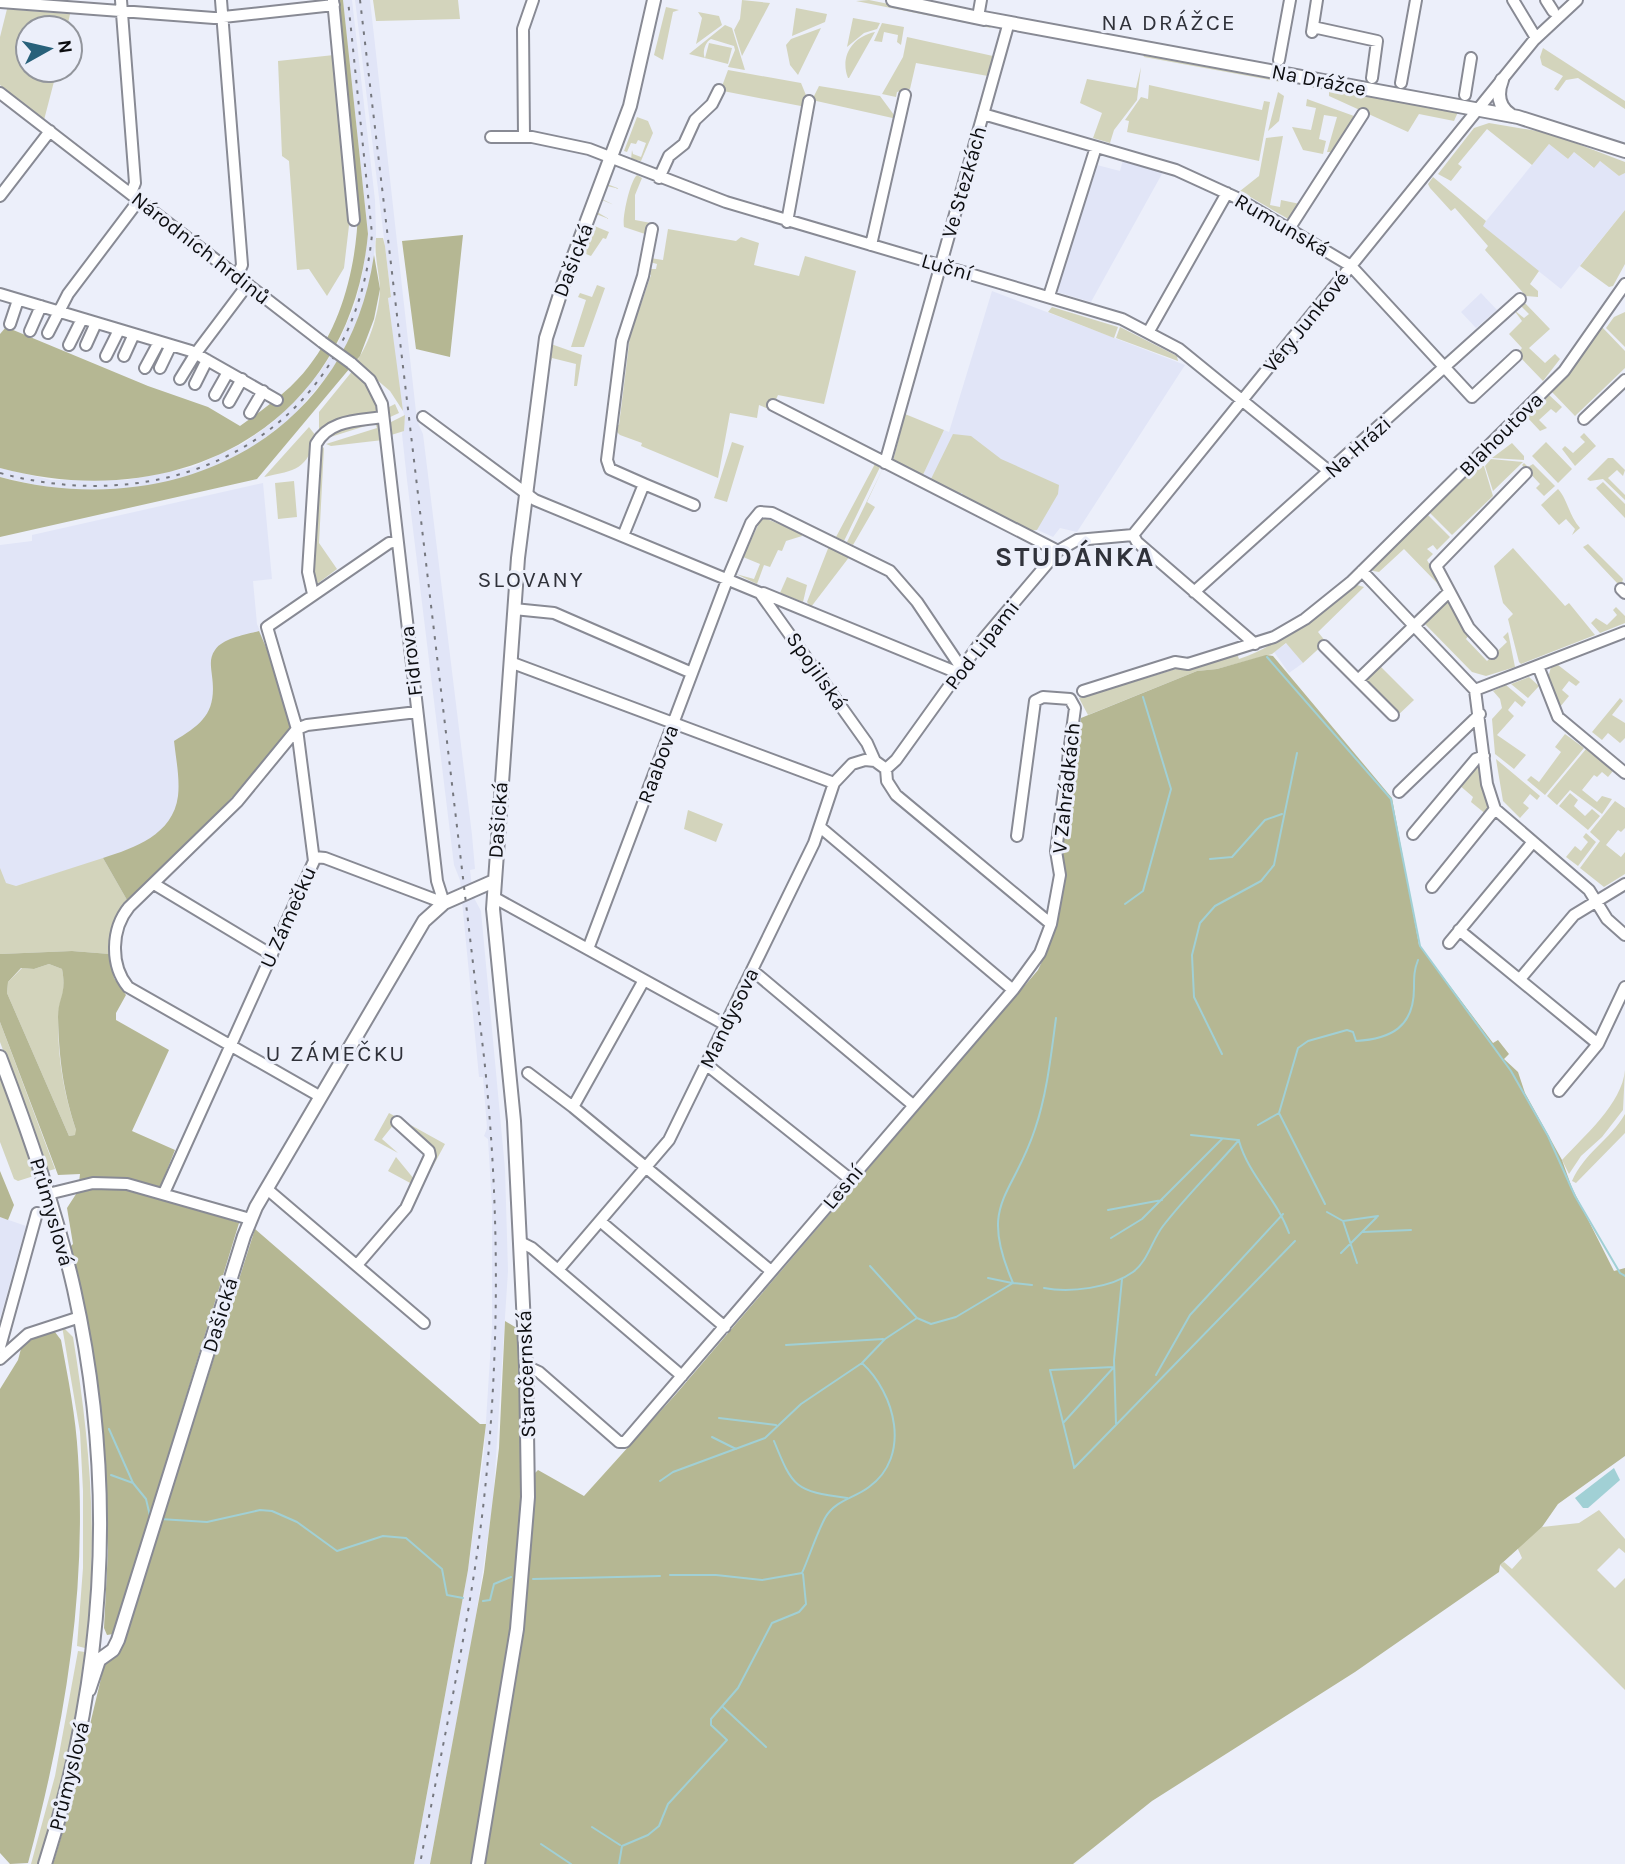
<svg xmlns="http://www.w3.org/2000/svg" width="1625" height="1864" font-family="Karla,sans-serif">
	<style>
		.built { fill: #e1e5f7 }
		.green { fill: #d3d4bc }
		.forest { fill: #b5b793; fill-rule: evenodd }
		.water { fill: #a1d0d5 }
		.lines { fill: none; stroke-linecap: round; stroke-linejoin: round }
		.stream { stroke: #a1d0d5; stroke-width: 2 }
		.minor-casing { stroke: #888a94; stroke-width: 14 }
		.major-casing { stroke: #888a94; stroke-width: 16 }
		.minor { stroke: #fff; stroke-width: 10 }
		.major { stroke: #fff; stroke-width: 12 }
		.rail { stroke: #76787f; stroke-width: 2; stroke-dasharray: 3.5 7; stroke-linecap: butt }
		.minor-bridge-casing { stroke: #888a94; stroke-width: 14; stroke-linecap: butt }
		.minor-bridge { stroke: #fff; stroke-width: 10 }
		.labels { text-anchor: middle; stroke-width: 6; stroke-linejoin: round; paint-order: stroke }
		.street-label { font-size: 21px; fill: #0c0d10; stroke: #eceffa }
		.neighbourhood-label { font-size: 23px; letter-spacing: 2px; fill: #30323a; stroke: #eceffa }
		.district-label { font-size: 28px; font-weight: bold; letter-spacing: 2px; fill: #30323a; stroke: #eceffa }
	</style>
	<rect width="100%" height="100%" fill="#eceffa"/>
	<path class="built" d="M343,0H352L375,200L376,234L372,273L363,307L344,351L326,378L291,418L248,451L214,468L174,482L128,489L80,490L50,488L0,477V468L51,480H127L193,467L244,443L273,422L319,373L337,346L355,304L363,271L368,234Z
		M355,0H370L414,394L417,421L423,434L472,835L475,869L470,870L473,896L481,911L505,1169L508,1271L493,1503L473,1635L430,1864H414L468,1570L484,1452L492,1327V1207L488,1139L484,1136L487,1128L483,1077H479L460,880L454,865L407,480L402,434L405,418L400,400L388,297L391,296Z
		M1549,144L1568,159L1574,152L1593,168L1600,161L1619,176L1625,173V210L1561,289L1482,226Z
		M1123,160L1163,172L1091,302L1057,292L1097,165L1120,171Z
		M992,291L1185,365L1077,532L1060,528L1053,537L922,477L944,430L949,432Z
		M1481,293L1497,310L1476,328L1461,312Z
		M263,483L272,579L253,581L257,624L278,675L127,900L103,859L0,891V545L32,541V535Z
		M1287,643L1303,663L1289,673L1274,652Z
		M0,1217L26,1226L0,1319Z"/>
	<path class="green" d="M373,0H458L460,19L376,21Z
		M742,0L770,3L742,56L734,30L740,19Z
		M869,0L987,24L991,28L856,1Z
		M666,7L679,10L673,12L663,60L654,55Z
		M796,8L827,14L825,22L792,36Z
		M7,9L70,14L67,28H28V70H57L44,120L0,85V37Z
		M698,12L719,16L722,25L696,44L702,18Z
		M853,18L880,23L877,29L864,33L847,47Z
		M882,23L904,27L901,45L897,42L898,35L884,32L882,42L874,41Z
		M725,25L732,28L745,70L728,67L735,50L734,46L711,39C705,42 702,53 705,58L709,43L732,48L728,64L689,54Z
		M821,28L798,75L790,65L786,45L791,39Z
		M875,32L849,78H848C840,58 851,37 875,32Z
		M907,37L993,56L988,76L916,63L910,89L897,92L896,97L882,94L903,57Z
		M1543,48L1625,101V109L1578,78L1566,80L1558,91L1554,89L1563,76L1542,65L1540,57Z
		M1142,52L1282,78L1281,82L1144,57Z
		M334,55L350,217L344,268L327,296L309,269L297,270L289,161L282,156L278,61Z
		M1141,67L1137,100L1114,130L1110,143L1093,138L1102,113L1080,103L1087,79L1136,88Z
		M728,70L801,83L808,100L806,107L723,91L714,108Z
		M1287,80L1456,111L1458,112L1454,121L1419,114L1408,132L1329,96V91L1289,82L1287,84Z
		M1149,85L1262,110L1264,101L1270,102L1259,161L1127,132L1129,121L1125,120L1141,97L1148,99Z
		M819,86L880,96L897,119L812,100Z
		M1278,92L1284,96L1279,121L1268,131Z
		M1307,99L1354,116L1333,152H1327L1337,117L1324,115L1319,139L1326,141L1323,154L1303,150L1292,127L1311,130L1316,108L1306,106Z
		M637,117L648,121L653,133L641,161L631,159L632,150L633,154L641,157L646,143L638,140L636,144L631,143L627,152L624,151Z
		M1489,123L1549,133L1625,162V173L1619,176L1600,161L1594,168L1574,152L1568,159L1549,144L1532,165L1487,129L1458,164L1462,167L1451,181L1438,174L1474,128Z
		M1283,136L1270,205L1280,207L1281,200L1300,204L1290,220L1240,191L1259,176L1266,138Z
		M611,171L607,184L620,189L607,186L602,199L614,205L602,200L597,212L609,219L596,214L592,225L609,232L606,239L603,238L591,256L581,252Z
		M637,175L642,178L635,195V220L651,223L645,234L624,227C622,217 630,181 637,175Z
		M1433,177L1486,221L1483,226L1539,271L1530,284L1538,291V297L1526,296L1485,250L1488,246L1455,208L1451,211L1430,188L1428,184Z
		M1625,210V264L1613,286L1609,287L1580,266Z
		M668,229L736,241L741,237L759,243L754,265L799,276L805,256L856,271L824,404L778,395L771,410L759,405L757,418L730,413L718,478L641,446L642,443L620,435L614,429V424L619,425L630,336L651,275L647,273L648,269H656L657,264L650,262V258L663,260Z
		M376,238H383L385,246L391,297L388,298L403,411L390,391L356,362C369,345 380,310 380,288C379,271 374,256 376,238Z
		M597,285L605,288L584,347H571L586,300L578,297L580,293L592,297Z
		M1524,302L1550,329L1529,348L1545,363L1555,354L1560,359L1543,381L1517,354L1522,348L1509,334L1522,321L1514,310L1524,318L1529,314L1520,305Z
		M1052,307L1118,327L1114,338L1048,312Z
		M1625,312V347L1606,328L1614,317Z
		M1120,327L1177,356L1178,361L1116,338Z
		M1602,327L1625,351V368L1575,416L1551,391Z
		M551,344L582,355L577,386H574L576,364L552,358L547,375Z
		M354,369L367,380L379,410L319,432V412Z
		M1548,394L1562,407L1556,413L1551,409L1539,420L1547,428L1540,431L1526,416Z
		M395,404L399,413L388,418L389,423L405,415L404,431L388,436L385,409Z
		M905,414L944,430L922,477L893,461Z
		M375,423L324,439L341,427L378,423L383,440L331,446L326,444L377,428Z
		M309,427L316,436C307,470 296,470 264,477Z
		M1584,433L1596,446L1575,466L1562,449L1565,446L1573,453L1585,442L1580,437Z
		M953,434L971,436L1001,459L1059,485L1058,494L1037,530L1030,531L963,497L962,493L957,494L930,481Z
		M732,442L744,446L727,502L714,498Z
		M1546,442L1572,469L1558,483L1532,456Z
		M1512,443L1524,456V460L1492,458Z
		M324,447L319,543L337,569L317,584L313,576L320,452Z
		M1608,458H1613L1625,470L1623,476L1617,470L1608,478L1625,495V500L1603,479L1590,481L1587,479Z
		M1491,459L1523,462L1493,491L1485,466Z
		M876,462L881,465L844,541L836,537Z
		M1524,463L1528,467L1533,464L1555,486L1544,496L1536,488L1540,484L1522,465Z
		M884,466L867,502L875,507L853,545L847,542Z
		M1479,466H1484L1493,496L1452,535L1428,511Z
		M294,481L297,517L278,519L275,483Z
		M1603,482L1625,504V518L1596,488Z
		M1558,489C1568,500 1569,516 1580,528L1572,535L1575,529L1566,519L1559,525L1541,505Z
		M1426,513L1450,537L1437,550L1433,545L1427,549L1433,554L1427,560L1441,584L1442,592L1437,583L1404,549L1379,572L1373,571V566Z
		M762,517L801,533L802,536L786,541L782,551L778,550L770,567L764,565L757,584L736,574L754,579L760,564L743,557Z
		M1588,544L1623,579L1622,583L1618,584L1583,547Z
		M829,546L850,556L811,607L807,602Z
		M1513,548L1565,606L1569,603L1595,635L1521,664L1519,662L1508,619L1513,614L1503,603L1494,566Z
		M787,577L807,585L803,602L780,593Z
		M1357,585L1364,587L1318,632L1326,642L1303,663L1286,643L1272,654L1217,669L1197,671L1088,715L1079,698L1236,651L1239,659C1278,647 1316,611 1350,586L1352,589Z
		M1447,600L1452,603L1469,635L1466,639L1487,661L1507,642L1503,637L1508,632L1515,667L1486,676L1472,672L1424,623Z
		M1616,607L1625,616V623L1600,633L1591,623L1596,618L1607,625L1617,615L1613,610Z
		M1378,664L1414,700L1396,717L1365,681Z
		M1558,665L1580,682L1576,686L1569,681L1562,690L1569,696L1560,707L1548,678L1551,667Z
		M1529,677L1539,686L1528,698L1511,684Z
		M1506,685L1526,702L1522,707L1515,701L1508,710L1514,716L1497,735L1526,755L1514,769L1495,754L1492,719L1502,708L1500,699L1493,691Z
		M1620,698L1623,701L1612,715L1625,723V738L1620,743L1608,733L1602,740L1592,732Z
		M1565,734L1584,748L1545,795L1527,780L1531,776L1539,782L1561,752L1555,747Z
		M1586,749L1613,771L1608,777L1602,772L1597,777L1594,775L1582,790L1597,802L1602,796L1612,799L1602,814L1570,790L1557,805L1547,796Z
		M1496,759L1540,796L1537,800L1530,794L1523,803L1529,808L1520,818L1503,801Z
		M1477,764L1489,813L1487,815L1471,802L1473,797L1458,784Z
		M1570,793L1578,800L1574,806L1585,816L1592,809L1600,816L1588,830L1559,806Z
		M1615,801L1625,808V828L1621,832L1618,830L1606,845L1621,857L1625,852V874L1604,887L1580,868L1600,841L1590,832Z
		M688,810L723,824L716,842L684,829Z
		M1586,833L1596,842L1578,866L1566,857L1575,846L1581,851L1588,842L1583,837Z
		M103,858L127,900L113,924L110,954L72,951L0,954V868L6,883L16,886Z
		M49,964L62,969C67,995 59,997 58,1017C58,1059 63,1090 76,1130V1135L69,1136L7,993L8,982L22,968L34,969Z
		M0,1022L55,1169L48,1171L0,1042Z
		M1625,1070L1623,1110L1602,1137L1581,1156L1569,1174L1562,1160C1584,1136 1622,1104 1625,1070Z
		M0,1072L37,1175L18,1181L14,1179L0,1142Z
		M389,1113L445,1144L425,1181L420,1179L433,1153L398,1119L382,1139L398,1153L374,1140Z
		M1625,1114V1133L1576,1183L1572,1181C1584,1153 1610,1140 1625,1114Z
		M396,1157L414,1179L412,1184L388,1171Z
		M62,1326L73,1337C90,1441 99,1543 85,1648L77,1646L83,1568V1491L80,1432Z
		M1599,1510L1625,1539V1553L1619,1548L1597,1570L1615,1588L1625,1578V1690L1500,1565L1504,1562L1512,1569L1522,1558L1517,1547L1542,1527L1579,1523Z
		M78,1651L85,1652C76,1724 60,1794 40,1864H31L55,1776Z"/>
	<path class="forest" d="M337,0H343L368,234C350,427 178,516 0,468V334L6,327L148,386L208,407L240,426C265,408 290,391 309,366C343,323 357,262 358,209Z
		M463,235L450,357L416,349L402,241Z
		M374,255L380,289L374,319L360,356L257,479L0,537V477C171,523 347,441 374,255Z
		M259,631L278,675L291,730C240,791 187,848 127,900L103,858C134,848 173,835 178,796C180,779 176,759 174,741C202,724 217,713 212,676C211,667 209,658 215,650C223,638 245,635 259,631Z
		M1266,655L1273,656L1392,798L1419,945L1493,1043L1498,1040L1509,1054L1504,1059L1518,1072L1525,1093L1562,1160L1572,1188L1614,1271L1625,1268V1456L1558,1504L1542,1527L1500,1565L1499,1572L1355,1672L1152,1801L1073,1864H483C505,1735 532,1606 534,1474L538,1470L584,1496L676,1394L1038,970C1053,940 1062,907 1065,874C1065,864 1060,857 1060,847L1081,718L1197,671L1217,669Z
		M72,951L110,954L114,978L126,995L116,1013V1020L169,1050L132,1131L175,1150L157,1195L239,1223L119,1616L113,1634L107,1635L104,1628L108,1550L96,1383L69,1248L73,1244L67,1208L78,1191L80,1174L58,1175L0,1022V954ZM49,964L62,969C67,995 58,997 58,1017C59,1059 63,1090 76,1130L75,1135L69,1136L7,993L8,982L21,968L34,969Z
		M0,1171L14,1205L8,1220L0,1217Z
		M255,1229L480,1424H486L468,1570L414,1864H53L70,1808L104,1666L122,1647Z
		M505,1321L520,1330C523,1404 525,1479 519,1554C511,1658 489,1761 472,1864H430L484,1572L499,1448Z
		M52,1328L61,1340C68,1378 76,1417 78,1456C87,1595 64,1729 28,1863L10,1864L0,1853V1389L18,1360L22,1345Z"/>
	<path class="water" d="M1614,1468L1620,1480L1588,1508H1583L1575,1498Z"/>
	<g class="lines">
		<path class="stream" d="M1267,657L1391,799L1420,946L1511,1071L1548,1136L1575,1196L1620,1273L1625,1276
			M1210,859L1232,857L1265,820L1282,814
			M1125,904L1143,891L1171,789L1143,697
			M1222,1054L1194,997L1192,955L1200,923L1215,906L1261,881L1274,865L1297,753
			M1279,1113L1325,1204
			M1258,1125L1279,1113L1298,1048L1308,1041L1347,1030L1353,1032L1356,1041C1391,1039 1414,1027 1414,988C1414,977 1414,970 1418,960
			M1191,1135L1238,1140
			M1239,1141C1249,1176 1277,1199 1289,1233
			M1108,1210L1162,1200
			M1327,1212L1343,1221L1378,1216
			M1343,1221L1357,1263
			M1363,1232L1411,1230
			M1111,1238L1142,1219L1222,1139
			M1341,1253L1377,1217
			M870,1266L917,1318L931,1324L956,1317L1013,1283L1032,1285
			M988,1278L1012,1283
			M1013,1283C978,1202 1012,1199 1035,1129C1047,1094 1051,1055 1056,1018
			M1044,1288C1070,1293 1111,1288 1133,1272C1148,1261 1152,1240 1163,1226C1186,1196 1214,1169 1239,1140
			M786,1345L883,1339
			M1156,1375L1190,1315L1283,1214
			M719,1418L776,1425
			M1064,1422L1114,1367
			M1116,1424L1114,1360L1122,1279
			M109,1429L133,1483L146,1499L150,1516
			M712,1437L736,1449
			M774,1441C793,1488 795,1491 847,1498
			M1074,1467L1050,1370L1114,1367
			M1074,1468L1295,1241
			M111,1475L133,1483
			M660,1481L673,1472L765,1438L801,1404L862,1363L885,1339L917,1318
			M160,1519L207,1522L260,1510L272,1511L297,1522L337,1551L383,1536L406,1538L442,1569L447,1595L463,1598
			M670,1575H716L762,1580L802,1573C810,1555 816,1535 825,1518C835,1500 855,1498 869,1487C912,1456 895,1393 862,1363
			M533,1579L660,1576
			M483,1601L490,1600L494,1584L511,1577
			M723,1707L766,1747
			M592,1827L620,1845
			M541,1844L571,1864
			M619,1864L622,1846L648,1835L659,1826L668,1804L727,1740L711,1725V1719L738,1688L772,1623L799,1612L806,1604L803,1574"/>
		<g class="minor-casing">
			<path id="minor" d="M121,0L135,183L131,193
				M221,0L242,265L237,276
				M333,0L354,220
				M1513,0L1536,38
				M1546,0L1553,11
				M0,2L214,18L334,5
				M978,17L981,0
				M1313,27L1377,41L1372,78
				M1312,32L1317,0
				M1279,60L1290,0
				M1401,83L1416,0
				M0,93L322,342
				M1465,95L1471,58
				M983,114L1176,170L1235,197L1351,266L1472,397L1516,356
				M524,136L523,29L533,0
				M491,137H532L589,149L726,202L1122,319L1179,349L1330,472
				M659,178L669,156L684,144L695,120L712,104L719,90
				M0,196L50,131
				M787,222L809,101
				M1289,229L1363,114
				M871,245L905,95
				M0,294L191,351L277,400
				M1049,296L1096,147
				M10,324L18,300
				M30,331L41,306
				M1149,331L1227,193
				M48,333L68,294L139,200
				M69,345L82,319
				M86,345L96,323
				M106,356L119,330
				M124,356L134,334
				M351,363L370,380L382,404L437,881L444,903
				M145,368L159,342
				M160,368L171,345
				M180,379L196,353L248,284
				M195,384L207,360
				M215,395L228,372
				M229,402L242,379
				M773,405L1058,551
				M250,413L263,391
				M423,417L535,500L760,593L867,743L875,761L886,769
				M1584,419L1625,380
				M885,463L1009,22
				M644,484L694,505
				M1133,535L1534,40L1577,0
				M1133,535L1137,542L1255,644
				M623,536L644,484L610,469L607,460L622,341L643,276L652,229
				M1362,571L1475,690L1487,784L1495,809L1589,890L1607,919L1625,935
				M1621,589L1625,593
				M1194,592L1520,299
				M763,593L958,673
				M313,594L308,572L316,444C330,419 358,421 383,417
				M514,609L554,613L692,673
				M1324,646L1393,715
				M1492,653L1469,628L1436,566L1526,473
				M510,662L834,783
				M1538,666L1558,717L1625,773
				M1358,680L1449,592
				M1475,690L1625,632
				M1083,691L1175,662L1188,664L1274,637L1305,619L1351,582L1564,371L1625,284
				M886,769L896,760L980,643L1058,551L1077,540L1133,535
				M886,769L887,781L896,795L1051,924
				M1399,792L1480,714
				M820,827L1013,990
				M1413,834L1476,759L1484,756
				M314,857L325,858L444,903
				M154,884L272,955
				M1432,887L1495,809
				M493,897L726,1025
				M1459,930L1598,1044L1559,1091
				M1449,943L1532,843
				M588,949L729,575L751,523L760,512L772,513L890,571L917,602L962,669
				M752,970L913,1105
				M1520,979L1574,915L1625,884
				M1598,1044L1625,987
				M707,1065L850,1179
				M528,1073L573,1107L771,1271
				M321,1097L128,987C110,965 111,929 129,907L237,802L297,729L307,725L417,712
				M573,1107L644,980
				M267,1189L424,1323
				M164,1193L314,861L297,729L267,627L389,543L397,541
				M48,1194L93,1183L127,1184L250,1219
				M600,1221L725,1327
				M520,1242L532,1248L682,1376
				M357,1265L406,1208L430,1156L429,1151L397,1122
				M558,1270L669,1140L814,843L834,783L852,764L865,760L875,761
				M0,1347L37,1213
				M0,1359L28,1334L80,1317
				M526,1366L539,1372L619,1442H625L1013,990L1040,953L1051,924L1060,875L1056,851L1075,708L1070,699L1043,697L1035,701L1017,836"/>
		</g>
		<g class="major-casing">
			<path id="major" d="M893,0L984,19
				M978,17L1518,117L1625,151
				M1502,80C1497,93 1498,107 1511,115
				M0,1057C29,1133 56,1210 74,1289C117,1483 106,1676 45,1864
				M89,1690L99,1660L113,1650L118,1640L244,1236L256,1207L424,921L444,903L494,881
				M478,1864L517,1629L528,1497L526,1366L514,1121L493,909L518,558L546,338L564,282L630,106L654,0"/>
		</g>
		<use href="#minor" class="minor"/>
		<use href="#major" class="major"/>
		<path class="rail" d="M360,0L484,1057C500,1207 500,1358 483,1508C469,1627 442,1746 420,1864
			M0,473C181,522 354,429 372,234L348,0"/>
		<g class="minor-bridge-casing">
			<path id="minor-bridge" d="M322,342L351,363"/>
		</g>
		<use href="#minor-bridge" class="minor-bridge"/>
	</g>
	<g class="labels">
		<g class="street-label">
			<text transform="translate(1319 80) rotate(11)" y="7">Na Drážce</text>
			<text transform="translate(964 182) rotate(-74)" y="7">Ve Stezkách</text>
			<text transform="translate(1282 225) rotate(30)" y="7">Rumunská</text>
			<text transform="translate(201 248) rotate(38)" y="7">Národních hrdinů</text>
			<text transform="translate(573 260) rotate(-69)" y="7">Dašická</text>
			<text transform="translate(947 267) rotate(16)" y="7">Luční</text>
			<text transform="translate(1306 322) rotate(-51)" y="7">Věry Junkové</text>
			<text transform="translate(1501 434) rotate(-45)" y="7">Blahoutova</text>
			<text transform="translate(1358 447) rotate(-42)" y="7">Na Hrázi</text>
			<text transform="translate(982 645) rotate(-52)" y="7">Pod Lipami</text>
			<text transform="translate(411 661) rotate(-97)" y="7">Fidrova</text>
			<text transform="translate(817 671) rotate(55)" y="7">Spojilská</text>
			<text transform="translate(658 764) rotate(-70)" y="7">Raabova</text>
			<text transform="translate(1066 788) rotate(-84)" y="7">V Zahrádkách</text>
			<text transform="translate(498 820) rotate(-86)" y="7">Dašická</text>
			<text transform="translate(288 917) rotate(-66)" y="7">U Zámečku</text>
			<text transform="translate(729 1018) rotate(-64)" y="7">Mandysova</text>
			<text transform="translate(843 1187) rotate(-50)" y="7">Lesní</text>
			<text transform="translate(52 1212) rotate(74)" y="7">Průmyslová</text>
			<text transform="translate(220 1315) rotate(-73)" y="7">Dašická</text>
			<text transform="translate(526 1374) rotate(-92)" y="7">Staročernská</text>
			<text transform="translate(69 1776) rotate(-76)" y="7">Průmyslová</text>
		</g>
		<g class="neighbourhood-label">
			<text x="1169" y="30">NA DRÁŽCE</text>
			<text x="531" y="587">SLOVANY</text>
			<text x="336" y="1061">U ZÁMEČKU</text>
		</g>
		<g class="district-label">
			<text x="1075" y="566">STUDÁNKA</text>
		</g>
	</g>
	<g transform="translate(49 49) rotate(82)"><circle r="33" fill="#eceffa" stroke="#92959c" stroke-width="2"/>
	<path d="M0-5L12 26L0 18L-12 26Z" fill="#28617a"/>
	<text y="-10" font-size="19" font-weight="bold" text-anchor="middle" fill="#0c0d10">N</text>
	</g>
</svg>
